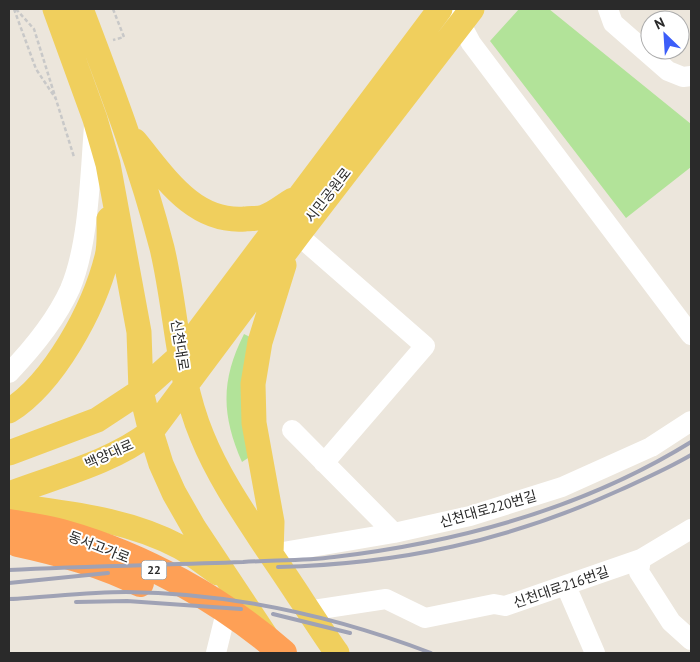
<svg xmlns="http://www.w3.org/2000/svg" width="700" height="662" font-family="'PT Sans','Noto Sans KR',sans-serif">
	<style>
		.green { fill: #b2e399 }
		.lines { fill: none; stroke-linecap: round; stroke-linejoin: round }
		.path { stroke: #c8c8c8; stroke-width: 2.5; stroke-dasharray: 4 2.5; stroke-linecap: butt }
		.minor { stroke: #fff; stroke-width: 20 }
		.major { stroke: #f0cf5d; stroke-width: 25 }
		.highway { stroke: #fea056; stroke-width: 28 }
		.rail { stroke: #9fa2b5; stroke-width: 4 }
		.labels { text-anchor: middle; stroke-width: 4; stroke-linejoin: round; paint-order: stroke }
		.shield { fill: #fff; stroke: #6a6a6a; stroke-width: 1 }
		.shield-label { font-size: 12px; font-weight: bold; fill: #2a2a2a }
		.street-label { font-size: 14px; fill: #2a2a2a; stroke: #fff }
	</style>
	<rect width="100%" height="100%" fill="#ece6dc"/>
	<path class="green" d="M519,9H549L691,124V167L626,218L490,41Z
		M244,334L252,338L248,458L242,462C221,414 221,380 244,334Z"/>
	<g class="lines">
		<path class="path" d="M14,9L36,69L56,99
			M16,9L34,29L74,157
			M113,9L124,37L113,40"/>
		<path class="minor" d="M453,9L471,43L691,335
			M608,9L613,23L668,71L683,77L691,76
			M298,235L425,346L324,463
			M9,373C32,349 56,320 70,289C89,244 90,176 94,126
			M292,430L394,533
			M271,554L394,533L470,516L562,487L651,447L691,421
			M641,559L639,572L671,622L691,640
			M566,586L595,653
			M307,611L386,599L425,618L494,604L505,606L641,559L691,529
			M216,653L229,600"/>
		<path class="major" d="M55,9L95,119L108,164L139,332L141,391L151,432L161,464L174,493L194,528L265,635
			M81,9C111,88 141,166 162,248C177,311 177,376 202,436C219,478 245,515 270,553C293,586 314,620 337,653
			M135,141C164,176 193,223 245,219C251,218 258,219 264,217C274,214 284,205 293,200
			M9,411C54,383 94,309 107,257C110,246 109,231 109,219
			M9,453L97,420L141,391L179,357L440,9
			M9,494C56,476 111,463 151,432L298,235L472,9
			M9,505C68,514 125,518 180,547C193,554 206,565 218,573
			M271,554L272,522L254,423L253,384L260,342L284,265"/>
		<path class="highway" d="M9,523C27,526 47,529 65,534C143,556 222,600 283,653
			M18,543C56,551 106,565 140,583"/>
		<path class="rail" d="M278,567C400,564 508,541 620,490C644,479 669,468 691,455
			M9,570C87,566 165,565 243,562C273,560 304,561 334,557C459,542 583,509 691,442
			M9,583L108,573
			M9,599C48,597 88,592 126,592C231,593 334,616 431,653
			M76,602L127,601L241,609
			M273,614L350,633"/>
	</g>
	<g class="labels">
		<rect class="shield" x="141.5" y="560.5" width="25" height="19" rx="4"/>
		<g class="shield-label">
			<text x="154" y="574">22</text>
		</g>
		<g class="street-label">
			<text transform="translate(328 195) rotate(-52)" y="5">시민공원로</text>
			<text transform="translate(180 345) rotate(81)" y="5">신천대로</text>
			<text transform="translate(109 454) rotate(-24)" y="5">백양대로</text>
			<text transform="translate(488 509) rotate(-16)" y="5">신천대로220번길</text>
			<text transform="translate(99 547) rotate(21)" y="5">동서고가로</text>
			<text transform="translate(561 587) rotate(-19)" y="5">신천대로216번길</text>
		</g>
	</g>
	<rect width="700" height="662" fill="none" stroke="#2a2a2a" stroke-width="20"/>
	<g transform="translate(665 35) rotate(335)"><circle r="24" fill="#ffffff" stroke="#aaaaaa"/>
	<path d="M0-4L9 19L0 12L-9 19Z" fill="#3c5ef9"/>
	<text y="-8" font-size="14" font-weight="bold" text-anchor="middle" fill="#2a2a2a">N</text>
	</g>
</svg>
